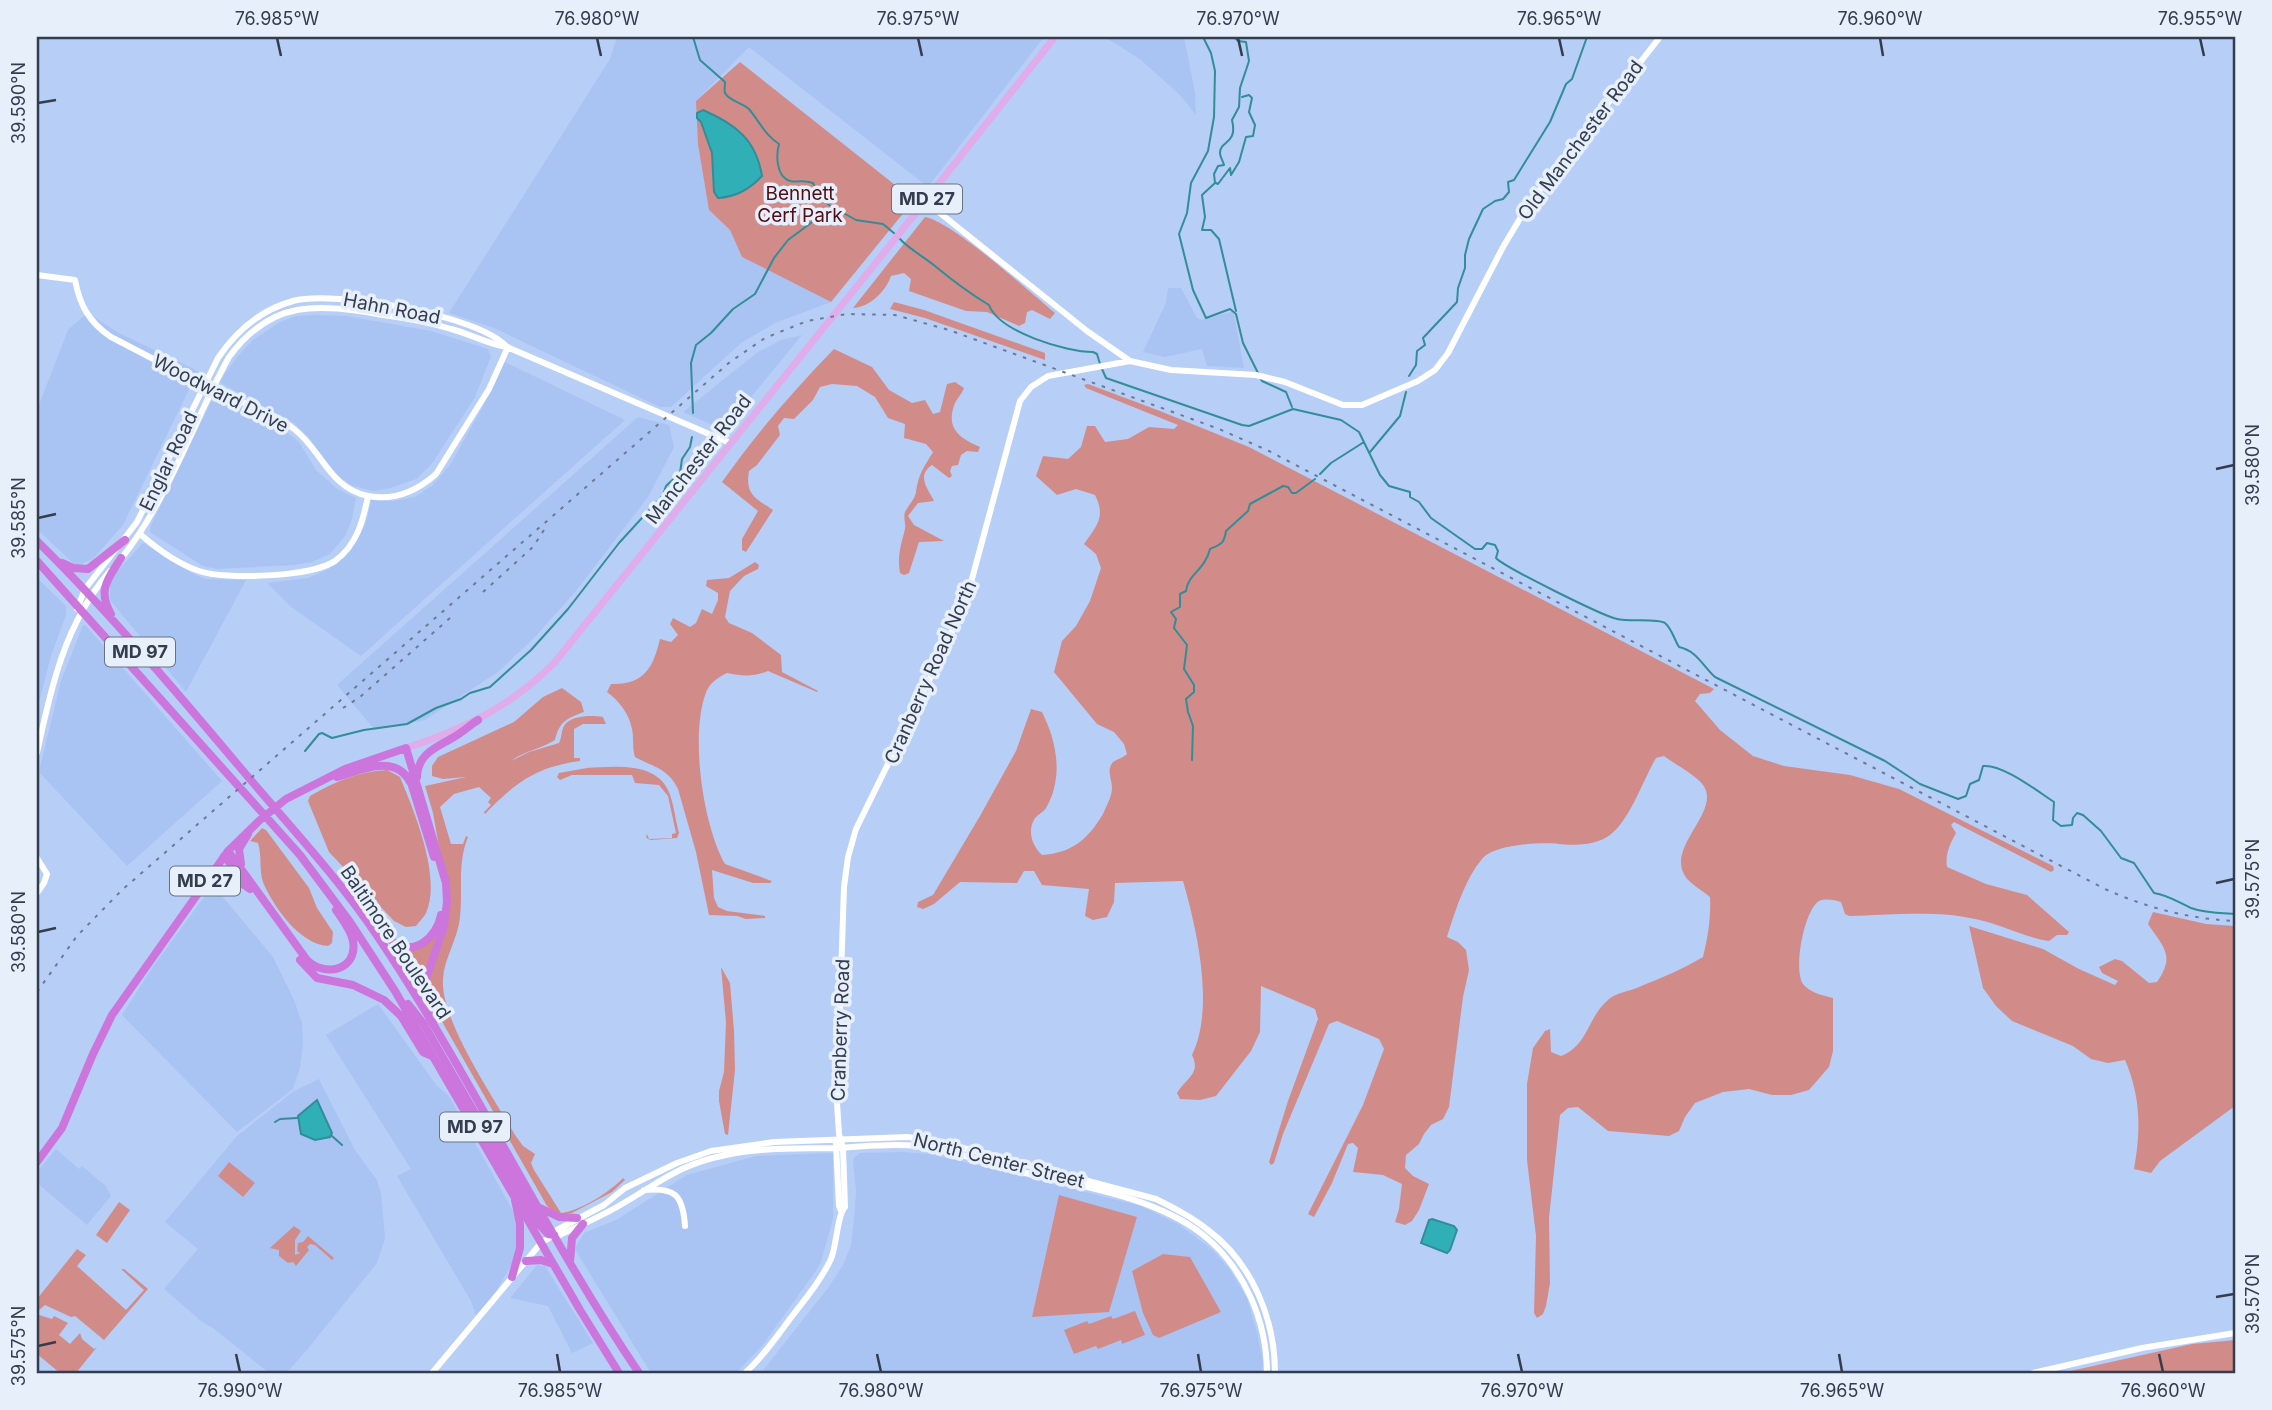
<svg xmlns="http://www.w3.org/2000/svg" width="2272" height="1410" font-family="Inter,sans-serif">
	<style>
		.built { fill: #a9c4f3 }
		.green { fill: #d18c8a }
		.water { fill: #31afb7; stroke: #328d97; stroke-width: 2 }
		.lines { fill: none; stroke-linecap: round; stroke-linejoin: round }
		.stream { stroke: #328d97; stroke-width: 2 }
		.secondary { stroke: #fff; stroke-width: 6 }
		.primary { stroke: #e0acea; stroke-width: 7 }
		.highway { stroke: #cc75dc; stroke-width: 8 }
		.rail { stroke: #6b7b95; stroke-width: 2; stroke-dasharray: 3.5 7; stroke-linecap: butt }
		.ticks { fill: none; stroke: #333d4d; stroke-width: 2.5 }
		.labels { text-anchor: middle; stroke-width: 7; stroke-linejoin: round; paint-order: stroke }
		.shield { fill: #e7effb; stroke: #697281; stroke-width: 2 }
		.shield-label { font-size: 18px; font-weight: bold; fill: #333d4d }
		.street-label { font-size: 19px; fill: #333d4d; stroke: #e7effb }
		.park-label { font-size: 19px; fill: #510e14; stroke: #e7effb }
		.neatline { fill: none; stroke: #333d4d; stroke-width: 2.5 }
		.ticks-label { font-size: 18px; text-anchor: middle; fill: #333d4d }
	</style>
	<rect width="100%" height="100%" fill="#b7cef7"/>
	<path class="built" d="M617,37H1044L928,187L749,47L696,101L709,210L730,230L742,257L831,302L775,323L741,343L671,407H660L494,328L449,313L610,59Z
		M1105,37H1184L1195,93L1196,115L1180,95L1141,60Z
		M1168,288H1181L1197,318L1201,320L1231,312L1234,314L1244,368L1207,366L1202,349L1165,357L1143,352L1166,303Z
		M87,313L119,333L198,371L123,525L93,559L76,566L37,529V410L68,330Z
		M315,315L346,316L431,331L488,349L491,357L474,399L431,465L416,479L391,488L373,491L351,485L333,472L310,439L294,423L219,382L238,356L253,340L280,322L296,316Z
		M802,335L724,430L683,412L758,352L781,340Z
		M505,362L625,420L361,656L290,606L267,583L308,578L329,569L357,540L366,523L371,500L394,501L415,497L433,485L450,465L481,410Z
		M217,397L284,430L299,442L316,470L336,488L356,498L352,519L345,536L330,554L312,562L295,565L216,569L203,566L150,532V527L213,398Z
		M638,417L669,425L674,447L648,497L576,591L533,639L498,672L425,720L375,730L337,685Z
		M143,543L192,573L206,579L246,580L186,692L110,600V579Z
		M37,578L66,606V615L51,656L37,710Z
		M83,625L86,626L222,781L127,866L39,772L61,681Z
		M211,888L222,896L273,957L294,1000L302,1023L303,1044L300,1068L293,1089L237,1132L122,1015L154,965Z
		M378,1004L437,1086L449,1096L514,1213L518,1227L516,1257L486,1308L477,1318L471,1301L397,1176L411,1169L326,1035Z
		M319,1079L355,1150L377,1180L381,1193L385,1238L377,1263L306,1351L286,1373H269L213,1328L202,1322L164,1289L198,1249L165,1222L237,1136L294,1091Z
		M56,1149L79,1169L82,1166L106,1186L111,1196L87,1225L37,1183V1172Z
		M902,1152L929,1154L977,1165L1141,1206L1178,1224L1213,1250L1230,1270L1247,1298L1257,1332L1263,1361L1262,1373H761L828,1288L843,1265L851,1245L854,1219L856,1192L853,1159L860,1153Z
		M833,1153V1219L820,1265L762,1346L736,1373H651L579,1256L575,1248L584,1233L616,1220L687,1175L756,1156Z
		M537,1265L545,1266L593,1343L572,1353L548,1306L510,1298Z"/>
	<path class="green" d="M740,62L914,200L831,302L742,257L730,230L709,210L698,144L696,101Z
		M925,217C950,220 1031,293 1055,313L1050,319L1032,310L1027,312L1025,323L1019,326L987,312L966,311L909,291L911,279L904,273L891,276C886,291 870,307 853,308Z
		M894,302L924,310L1045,353V360L925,318L890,309Z
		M834,349L872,367L889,390L912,403L925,400L933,414L940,412L947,384L955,382L964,388C962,394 958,397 955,403C945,428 959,438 980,447L978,452L967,451L961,455L958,465L952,466L950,471L952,476L949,478L932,465C916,476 928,489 934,501L918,503L908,516L914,525L944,541L919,542L909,573L904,575L900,573C897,556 901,545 905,529C906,523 903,518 905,512C908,506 915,499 916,492C918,475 924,467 933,452L926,444L904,438L905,424L888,418L875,397L857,386L832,384L820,387L813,400L794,419L784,418L778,426L780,435L757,465L749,471C745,495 755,498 773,510L746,552L742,550V539L758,511L722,482C755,435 794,390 834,349Z
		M1088,384L1160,411L1249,447L1714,689L1710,693L1700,694L1695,701L1720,730L1753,756L1784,766L1850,775L1899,789L2053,866L2054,870L2051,872L1954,822L1951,825L1956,833C1950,844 1945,854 1947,867L1986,884L2027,895L2069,932L2067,935H2057L2049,941C2023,937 2001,924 1975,919C1938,910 1888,915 1849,916L1845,914L1841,902C1834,900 1826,898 1819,901C1804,910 1793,970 1803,984C1810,993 1822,995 1833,998V1051L1829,1067L1809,1090L1791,1095H1772L1749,1089L1723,1092L1695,1103L1685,1117L1679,1131L1669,1136L1608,1131L1578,1107L1568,1108L1560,1115L1549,1218L1550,1283L1546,1306L1543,1314L1537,1318L1534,1313L1536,1236L1527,1160V1084L1533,1048L1545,1031L1550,1029L1551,1052L1561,1056C1589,1045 1587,1017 1609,999C1616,993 1630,991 1639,987C1661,978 1683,969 1703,957C1708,937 1711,918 1710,897C1703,891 1690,884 1685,876C1666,846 1722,811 1703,785C1697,776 1673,763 1664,756L1656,758C1643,780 1630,820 1610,835C1597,845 1574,846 1559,844C1540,842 1494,844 1482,859C1465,879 1455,912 1447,937L1458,942L1466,950L1469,970L1463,997L1449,1107L1443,1119L1431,1125L1424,1134L1419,1144L1406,1155L1405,1168L1413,1176L1429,1184L1419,1210L1412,1221L1405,1225L1395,1222L1399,1209L1402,1184L1383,1175L1353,1172L1358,1148L1353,1143L1348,1144L1332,1183L1314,1217L1308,1214L1363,1105L1384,1049L1379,1039L1337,1021L1329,1024L1283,1134L1274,1163L1271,1165L1269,1162L1288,1101L1318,1019L1315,1009L1261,986L1260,1032L1251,1051L1216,1096L1200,1100L1180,1099L1177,1093C1187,1077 1201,1074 1192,1055C1215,1008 1197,930 1183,881L1115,883L1114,902L1107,917L1093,920L1085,916L1089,889L1042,885L1034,871H1024L1017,883L960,882L934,904L923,909L917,907L918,902L933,895L980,816L1016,751L1031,709L1042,712C1053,734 1061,762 1054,788C1053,794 1049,803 1046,808C1043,813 1036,815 1034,820C1027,832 1033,847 1042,855C1072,853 1088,839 1103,814C1106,807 1112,796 1112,788C1112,779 1106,770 1113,762C1117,759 1123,758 1127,754L1124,744L1114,732L1097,724L1054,672L1062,641L1076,626L1090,601L1101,568L1096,554L1084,544C1097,525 1106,517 1095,495L1076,489L1057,495L1036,476L1043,456L1068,459L1081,447L1087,426H1095L1105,442L1128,439L1149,427L1174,429L1178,425L1086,388L1084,385Z
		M755,562L759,565L758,569L744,576L730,591L725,617L729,623L752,633L781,655L782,672L818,691L817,692L768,671C753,677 742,676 727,673C719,677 711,682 707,690C689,732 703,826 725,864L772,881L770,883H753L712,870L714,898L718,907L727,911L765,916V918L746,919L737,916L709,915L696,852L678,789C668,768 653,767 635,757C632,748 634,738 632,729C629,713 619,701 607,692L611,684C644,685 653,668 660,639L671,642L678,635L670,624L673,618L690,627L696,623L702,609L712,614L718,600V593L706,586L707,580L729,578Z
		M562,688L581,702L584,712C567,718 559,722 555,740C541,749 524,751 511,761L529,752L559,743C562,737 561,731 564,726C570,715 593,715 603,717L606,724H583L574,729V758H580V761C536,767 516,782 485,814L484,812L491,805L488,802L491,798L479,787L454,794L440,807L451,844H463L466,836L468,837C457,864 463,889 460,917C458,939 444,958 443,979C440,1020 494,1098 515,1135L523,1146L535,1154L531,1163L534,1170L561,1213C580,1211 610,1192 623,1178L625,1180L612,1192L572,1213C562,1216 554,1213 547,1206L432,1004L428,982L447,921L439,847L433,813L425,786L466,777L443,779L432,776V766L438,757L514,722L543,697Z
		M587,768C613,767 654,761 668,790C674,803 675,819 679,833L677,838L651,840L648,839L646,837L647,834L649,839L672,838V834L676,833L668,796L659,785L635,783L632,775H572L560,780L557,777L559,773Z
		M387,770L400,777C414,811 442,877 426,913C424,917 419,922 416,926L406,927L394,921L329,852L308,801L310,796C336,781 357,772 387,770Z
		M262,828L266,830L309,888L317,908L333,932L332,943L328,946C299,944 273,906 263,882C259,871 262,855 258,843L250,841Z
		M2153,912L2206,924L2235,926V1106L2160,1161L2151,1173L2134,1169C2141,1131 2141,1097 2125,1060L2108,1063L2091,1059L2073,1046L2012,1021L1996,1006L1983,988L1969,926L2043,949L2079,969L2115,985L2118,981L2102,973L2099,967L2115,959L2122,961L2149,983L2157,982C2176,955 2163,947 2148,924Z
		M438,931L424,996H423L392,945L405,949Z
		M721,967L730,983L734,1031L735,1070L728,1135L725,1134L719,1101V1091L724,1072L726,1022Z
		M229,1162L255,1183L243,1197L218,1176Z
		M1059,1195L1137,1217L1109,1312L1032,1317Z
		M119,1202L130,1210L107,1243L96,1235Z
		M294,1226L301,1231L295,1240V1255L300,1253L297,1251L298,1243L303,1242L308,1236L334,1258L332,1260L315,1245L310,1244L307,1247L309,1250L296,1266L293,1262L288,1263L279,1256V1250L270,1248Z
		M77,1249L86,1255L77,1266L126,1310L144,1290L121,1269H124L148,1289L104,1340L75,1316L71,1317L45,1305L38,1311L39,1315L52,1319L54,1316L68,1323L59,1335L70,1344L80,1333L82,1339L94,1349L97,1347L76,1373H60L37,1354V1299Z
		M1163,1254L1190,1257L1221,1312L1159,1338L1153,1335L1143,1313L1132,1271Z
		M1135,1311L1145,1335L1122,1344L1121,1340L1098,1349L1096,1346L1074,1354L1064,1330L1087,1321L1089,1324L1111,1316L1113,1319Z
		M2235,1340V1373L2066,1372L2192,1344Z"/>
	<path class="water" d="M703,110C735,124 756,139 762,176C750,189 737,197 718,198L714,192L712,153L701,122L697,118V113Z
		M317,1100L332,1133L330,1137L315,1140L301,1134L298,1116Z
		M1432,1219L1454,1226L1457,1230L1450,1250L1447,1253L1421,1243L1429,1220Z"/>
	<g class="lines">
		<path class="stream" d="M693,37L700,60L725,82C725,85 724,90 725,93C729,101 743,103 749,109C759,121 765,135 779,144C776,155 776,177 790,181C800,183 801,179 813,183L821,199L829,205L856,220L883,224L895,234
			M1203,37L1211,53L1215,71L1214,117L1208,151L1191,183L1187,213L1179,234L1193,290L1206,318L1230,309L1236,314L1243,343L1258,373
			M1234,37L1238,41L1246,42L1249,61L1240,88L1239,107L1232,120C1238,145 1220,140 1220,153C1220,157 1223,161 1224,165L1218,166L1214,174L1215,183L1202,195L1205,217L1202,230H1211L1219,239L1236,311
			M1216,183L1218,184L1230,168L1231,175L1239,162L1246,137L1253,136L1255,125L1249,112L1252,98L1249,95L1242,97
			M899,238C910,250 923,256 935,266C953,281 969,293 989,305C999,332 1066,352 1093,352L1097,354L1100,364
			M1102,369L1106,378L1242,425L1249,426L1293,409L1341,420L1359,432L1380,475L1389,486L1410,492V497L1419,502L1431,518L1475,549H1482L1487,543L1495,545L1498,551L1496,558C1504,567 1603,616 1617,619C1629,622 1658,618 1665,623C1672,629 1674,639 1679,647C1697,651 1702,665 1715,677L1885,761L1920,784L1958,799L1966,796L1970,784L1979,780L1983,766C2003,764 2037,791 2054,802L2053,820L2061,826L2072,825L2073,818L2077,813L2083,815L2101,831L2121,858L2134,863L2154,893C2168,895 2178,902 2191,908C2205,913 2220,913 2235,914
			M1409,376L1416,365L1417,351L1425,345L1423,338L1457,302L1458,288L1465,268V255L1469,239L1483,209L1495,201L1503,199L1509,192L1508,182L1514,180L1550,122L1566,84L1572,79L1587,37
			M1260,378L1262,381L1286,392L1292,407
			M693,413L691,363L696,345L711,333L733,309L755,294L774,258L788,240L831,208
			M1370,452L1400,416L1406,392
			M1320,474L1331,463L1364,442
			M305,751L319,734L322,733L332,738L364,730L407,724L436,708L461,699L470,693L490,687L531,650L568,609L619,543L663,495L666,486L680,473L682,459L690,447L692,437
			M1192,760L1193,726L1188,712L1186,699L1194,692V685L1184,669L1187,645L1174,628L1176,619L1171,612L1180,607V594L1186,591C1188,574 1205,570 1210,549C1221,544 1224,544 1226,531L1248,511L1250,504L1283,486L1288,487L1292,493H1296L1315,479
			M275,1122L280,1119L297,1118
			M332,1136L342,1145"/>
		<path class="secondary" d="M925,201L1087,331L1130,361L1171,370L1256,375L1285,382L1343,405H1362L1418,381L1435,370L1448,353L1503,247L1528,205L1660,37
			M37,275L75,280C80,306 89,322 111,337C146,355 181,374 217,391C242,403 272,412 294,429C322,450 329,488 368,496C394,501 417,491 436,474L489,389L508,347
			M140,534C156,548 178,564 199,571C225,580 312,577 335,561C357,545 363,521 368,496
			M120,560C168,501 192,424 229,357C272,298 319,304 383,315C406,318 429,322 451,329C470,334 488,344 507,347L730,443
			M77,609L85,589L137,522L218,358C237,330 260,310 293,301C334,290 479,315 507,347
			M37,753C51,687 65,623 110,571
			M37,858L47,874L44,883L37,893
			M836,1144L839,1206L841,1211
			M644,1190C675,1187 683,1195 685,1226
			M554,1235H560C581,1225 602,1216 622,1204C660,1182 680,1164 726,1155C762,1147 799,1149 836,1148C862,1147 890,1143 916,1146C950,1150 985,1162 1018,1171C1078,1186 1153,1196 1202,1234C1244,1267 1267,1321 1267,1373
			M432,1373L541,1243L554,1235L557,1230L604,1205L625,1188L677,1163L711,1151L774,1142L907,1137L933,1140L1156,1199C1174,1208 1192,1217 1208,1230C1252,1263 1275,1319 1275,1373
			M745,1373C760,1360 772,1343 784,1327C800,1305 819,1284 831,1259C837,1245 837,1215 845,1207L843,1148L839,1134L837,1103L838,1065L844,887L848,857L856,829L945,648L969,590L1020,401L1031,387L1048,376L1130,361
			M2033,1373L2142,1348L2235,1333"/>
		<path class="primary" d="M406,748C463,730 513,705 555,662L891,244L1055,37"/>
		<path class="highway" d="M37,541C108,611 174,689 238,765C286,822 337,876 378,937C473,1078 544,1233 639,1373
			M37,561L300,855L350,922L395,991L580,1310L619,1373
			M62,563L73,568L88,569L125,540
			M111,614C97,590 108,579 121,558
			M409,776L434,857
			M337,777C361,770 395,753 410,782
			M417,777C418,753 436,748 454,737C463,732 470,725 478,720
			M228,851L307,960C325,978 358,970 353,941C351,930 342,919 336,910
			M224,856L242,878
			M241,864L239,849L248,834
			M201,890C216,877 234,877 250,889
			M363,907C372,918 380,933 392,941C414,958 437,937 441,915
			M300,960L317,978L353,985L384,1000L401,1016L423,1052L432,1056
			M408,1004L423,1023L539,1224L548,1234L554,1235
			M37,1162L62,1128L93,1054L112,1015L228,851L260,820L286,799L345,769L406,748L446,883L447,902L444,926L426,979L427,994L434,1020
			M538,1207L559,1217L577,1218
			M526,1261L541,1260L553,1264
			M570,1262L572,1238L583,1224
			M512,1277L520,1248V1224L515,1200"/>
		<path class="rail" d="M483,592L533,547L544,530
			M343,708L360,697L450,618
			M37,992L77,936L122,890L730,362L765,338L807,321L847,314L895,315L949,330L1219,429L1269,451L2105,889C2147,908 2190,919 2235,921"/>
	</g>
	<path class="ticks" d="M277,38L281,56M597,38L601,56M918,38L922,56M1238,38L1242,56M1559,38L1563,56M1880,38L1883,56M2200,38L2204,56M38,103L56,100M2216,469L2234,465M38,518L56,514M2216,883L2234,879M38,932L56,928M2216,1297L2234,1294M38,1346L56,1342M236,1354L240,1372M557,1354L560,1372M877,1354L881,1372M1198,1354L1201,1372M1518,1354L1522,1372M1839,1354L1842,1372M2159,1354L2163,1372"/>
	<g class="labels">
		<g class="shield">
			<rect x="892" y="184.5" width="70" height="29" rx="5"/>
			<rect x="105" y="637.5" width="70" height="29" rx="5"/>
			<rect x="170" y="866.5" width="70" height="29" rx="5"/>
			<rect x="440" y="1112.5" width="70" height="29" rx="5"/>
		</g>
		<g class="shield-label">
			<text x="927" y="205">MD 27</text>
			<text x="140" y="658">MD 97</text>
			<text x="205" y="887">MD 27</text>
			<text x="475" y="1133">MD 97</text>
		</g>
		<g class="street-label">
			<text transform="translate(1580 140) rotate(-53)" y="7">Old Manchester Road</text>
			<text transform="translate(392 308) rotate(11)" y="7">Hahn Road</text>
			<text transform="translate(221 393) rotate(27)" y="7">Woodward Drive</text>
			<text transform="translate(698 459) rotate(-52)" y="7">Manchester Road</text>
			<text transform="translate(168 461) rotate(-64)" y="7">Englar Road</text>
			<text transform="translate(930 672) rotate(-66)" y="7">Cranberry Road North</text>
			<text transform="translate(396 942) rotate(56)" y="7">Baltimore Boulevard</text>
			<text transform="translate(840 1030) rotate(-88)" y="7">Cranberry Road</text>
			<text transform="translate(999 1160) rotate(14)" y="7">North Center Street</text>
		</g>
		<g class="park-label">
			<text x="800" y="200">Bennett<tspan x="800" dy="22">Cerf Park</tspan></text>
		</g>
	</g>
	<rect width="2272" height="1410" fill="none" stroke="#e7effb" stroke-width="77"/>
	<rect x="38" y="38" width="2196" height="1334" class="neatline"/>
	<g class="ticks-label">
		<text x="277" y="25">76.985°W</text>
		<text x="597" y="25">76.980°W</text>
		<text x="918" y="25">76.975°W</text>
		<text x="1238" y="25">76.970°W</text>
		<text x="1559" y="25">76.965°W</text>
		<text x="1880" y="25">76.960°W</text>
		<text x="2200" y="25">76.955°W</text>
		<text transform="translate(19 103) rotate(-90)" y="6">39.590°N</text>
		<text transform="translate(2253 465) rotate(-90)" y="6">39.580°N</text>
		<text transform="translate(19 518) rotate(-90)" y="6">39.585°N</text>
		<text transform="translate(2253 879) rotate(-90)" y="6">39.575°N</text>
		<text transform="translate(19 932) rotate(-90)" y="6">39.580°N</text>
		<text transform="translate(2253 1294) rotate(-90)" y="6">39.570°N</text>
		<text transform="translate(19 1346) rotate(-90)" y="6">39.575°N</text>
		<text x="240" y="1397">76.990°W</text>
		<text x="560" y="1397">76.985°W</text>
		<text x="881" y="1397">76.980°W</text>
		<text x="1201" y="1397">76.975°W</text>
		<text x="1522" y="1397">76.970°W</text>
		<text x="1842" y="1397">76.965°W</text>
		<text x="2163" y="1397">76.960°W</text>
	</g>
</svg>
